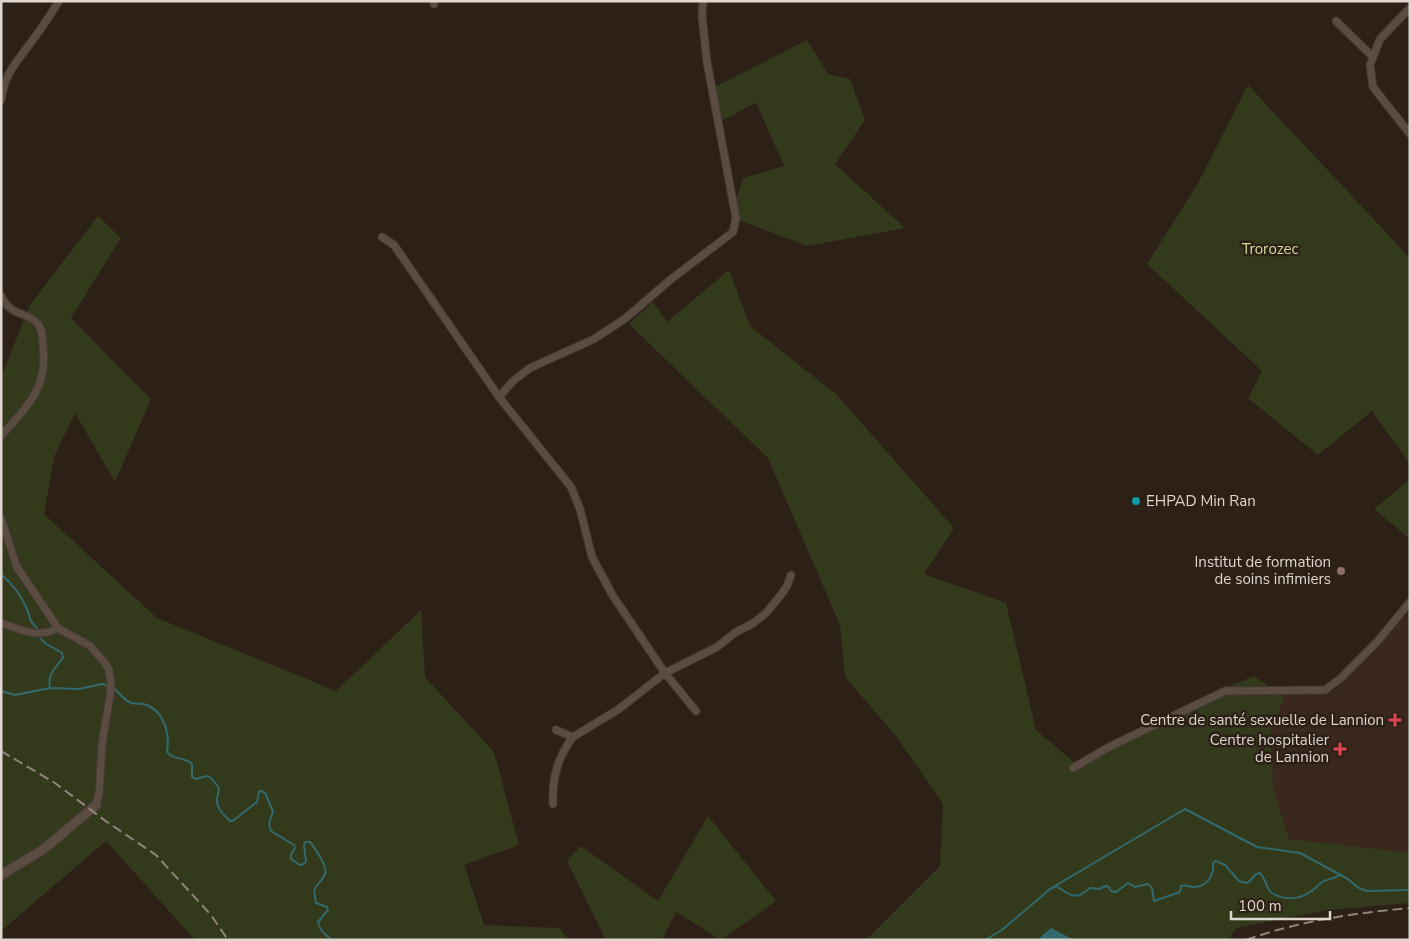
<svg xmlns="http://www.w3.org/2000/svg" width="1411" height="941" font-family="'Nunito Sans',sans-serif">
	<style>
		.built { fill: #39281b }
		.green { fill: #333a1b }
		.water { fill: #32696f }
		.lines { fill: none; stroke-linecap: round; stroke-linejoin: round }
		.stream { stroke: #32696f; stroke-width: 2 }
		.minor-casing { stroke: #453a34; stroke-width: 9 }
		.tertiary-casing { stroke: #453a34; stroke-width: 11 }
		.minor { stroke: #5b4c42; stroke-width: 7 }
		.tertiary { stroke: #5b4c42; stroke-width: 9 }
		.rail { stroke: #90857d; stroke-width: 2; stroke-dasharray: 10 5; stroke-linecap: butt }
		.culture-dot { fill: #0f9aa8; stroke: #2d2016; stroke-width: 2 }
		.education-dot { fill: #8d6e63; stroke: #2d2016; stroke-width: 2 }
		.health-dot { fill: #e0444e; stroke: #2d2016; stroke-width: 2 }
		.labels { text-anchor: middle; stroke-width: 5; stroke-linejoin: round; paint-order: stroke }
		.park-label { font-size: 15px; fill: #cbdb98; stroke: #2d2016 }
		.poi-label { font-size: 15px; fill: #dfd6d0; stroke: #2d2016; text-anchor: end }
	</style>
	<rect width="100%" height="100%" fill="#2d2016"/>
	<path class="built" d="M1410,610V852L1402,858L1294,841L1266,824L1269,719L1275,703L1284,693L1334,691L1349,671L1370,657Z"/>
	<path class="green" d="M807,40L828,74L850,79L865,120L835,164L905,228L807,246L731,217L743,178L784,166L756,103L723,120L709,90Z
		M1248,85L1410,258V464L1372,411L1318,455L1248,398L1262,371L1147,264L1198,183Z
		M98,216L121,238L71,318L151,399L115,482L75,413L54,457L44,514L157,618L336,691L421,610L425,677L494,752L519,845L464,865L484,925L560,928L568,940H195L106,841L1,931V371L3,372L30,305Z
		M729,270L750,326L837,395L954,528L924,574L1006,603L1036,730L1074,762L1200,698L1254,676L1284,697L1271,732L1273,788L1289,839L1410,853V903L1328,910L1236,928L1228,940H866L940,866L943,804L896,736L845,677L840,625L768,458L629,324L653,302L667,322Z
		M1410,479V539L1374,509Z
		M708,816L776,901L721,940L676,912L662,940H606L567,861L581,846L658,901Z"/>
	<path class="water" d="M1051,928L1074,940H1037Z"/>
	<g class="lines">
		<path class="stream" d="M1,574C11,583 21,595 26,607C31,618 28,620 37,628
			M41,639L45,643L62,653L63,658C55,669 47,674 50,688
			M113,687C118,692 124,700 131,703C135,704 139,703 143,704C164,709 170,733 167,752C173,760 185,757 192,764V777L196,779L207,776L212,779L219,788C219,792 217,795 217,800C217,809 224,815 230,821L234,820L257,802L259,792L261,791L265,793L273,811L269,824L271,831L294,845L295,848L291,855V859L300,865L304,864L306,861L304,845L305,842H310C315,848 328,867 325,874C319,888 311,882 316,903L327,907L328,910L318,922C319,930 326,935 332,940
			M1,691L15,695L50,688L79,689L102,684L109,686
			M1055,886L1185,809L1257,847L1300,853L1348,879L1357,887L1367,891L1410,890
			M985,940L1002,930L1050,889L1056,886C1071,896 1075,901 1090,888L1099,889L1106,886L1109,887L1111,891L1116,892L1128,883L1135,887L1148,884L1152,888L1154,901L1180,892L1181,886C1186,884 1188,887 1193,887C1208,887 1214,875 1213,863L1216,861L1225,865L1239,881L1246,883L1249,882L1256,874L1260,873C1266,878 1265,888 1272,893C1283,900 1299,900 1310,892C1314,890 1318,885 1322,882C1327,879 1334,879 1340,875"/>
		<g class="minor-casing">
			<path id="minor" d="M434,1V4
				M1410,8L1380,39L1370,65L1373,87L1410,134
				M1336,21L1373,57
				M1,100C5,72 17,62 32,41C42,28 50,15 59,1
				M382,237L394,245L499,397
				M1,296C11,317 26,311 37,323C43,329 42,337 43,345C48,389 28,405 1,436
				M1,518L17,567L58,628L90,646L105,663L109,670L111,682L110,696L102,744L99,794L96,805
				M1,623C22,630 38,639 58,628
				M696,711L665,673L613,596L592,557L580,509L571,487L499,397L513,381L530,368L594,339L626,318L670,280L733,232L736,218L707,62L702,16L703,1
				M556,730L573,737L619,709L665,673L717,647L736,632L752,624L766,613L780,596L787,586L791,575
				M1073,768L1109,747L1225,691L1325,690L1341,678L1377,642L1410,602
				M553,804C552,779 557,758 573,737"/>
		</g>
		<g class="tertiary-casing">
			<path id="tertiary" d="M1,875L44,849L96,805"/>
		</g>
		<use href="#minor" class="minor"/>
		<use href="#tertiary" class="tertiary"/>
		<path class="rail" d="M1,751L55,783L107,822L156,855L211,915L228,940
			M1246,940C1299,921 1354,913 1410,908"/>
	</g>
	<circle class="culture-dot" cx="1136" cy="501" r="5"/>
	<circle class="education-dot" cx="1341" cy="571" r="5"/>
	<g class="health-dot">
		<path d="M1392.5 712.5h5v5h5v5h-5v5h-5v-5h-5v-5h5z"/>
		<path d="M1337.5 741.5h5v5h5v5h-5v5h-5v-5h-5v-5h5z"/>
	</g>
	<g class="labels">
		<g class="park-label">
			<text x="1270" y="254">Trorozec</text>
		</g>
		<g class="poi-label">
			<text x="1146" y="506" text-anchor="start">EHPAD Min Ran</text>
			<text x="1331" y="567">Institut de formation<tspan x="1331" dy="17">de soins infimiers</tspan></text>
			<text x="1384" y="725">Centre de santé sexuelle de Lannion</text>
			<text x="1329" y="745">Centre hospitalier<tspan x="1329" dy="17">de Lannion</tspan></text>
		</g>
	</g>
	<rect width="1411" height="941" fill="none" stroke="#dfd6d0" stroke-width="5"/>
	<path d="M1231 911v8h99v-8" fill="none" stroke="#dfd6d0" stroke-width="2.5"/>
	<text x="1238" y="911" font-size="15" fill="#dfd6d0" stroke="#2d2016" stroke-width="4" paint-order="stroke">100 m</text>
</svg>
